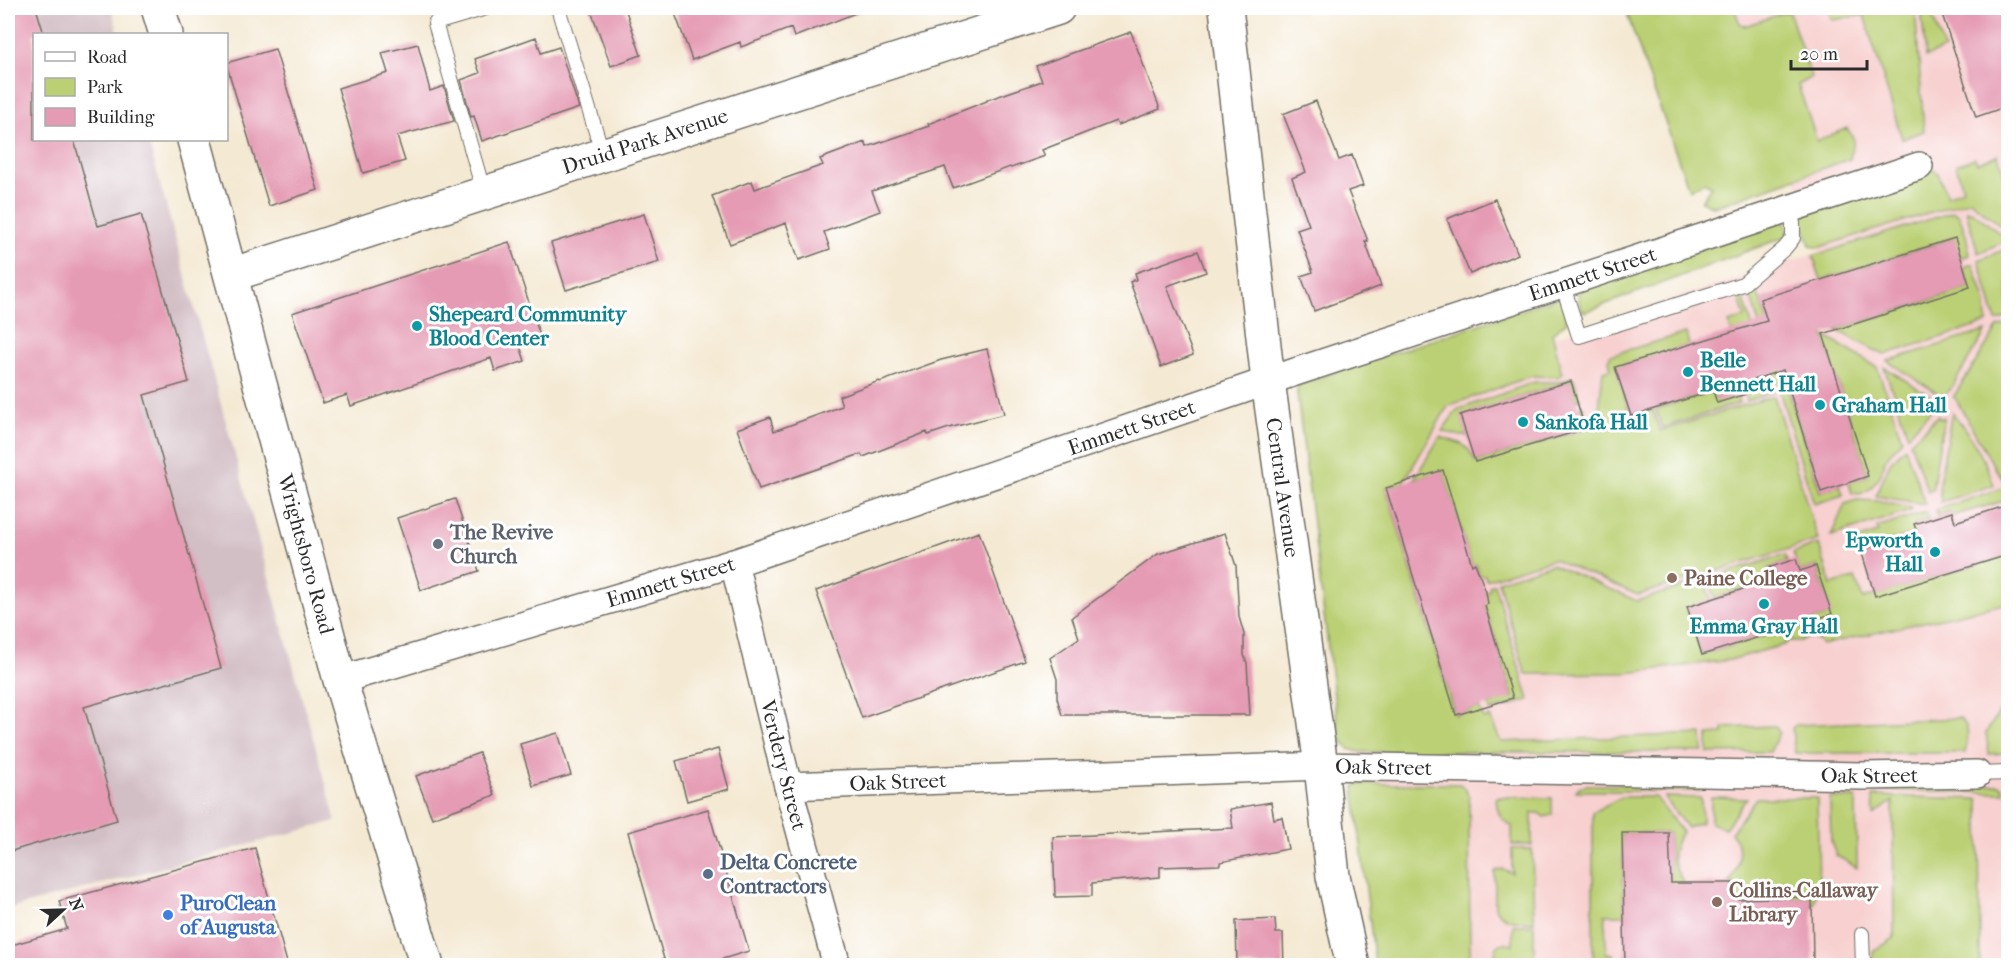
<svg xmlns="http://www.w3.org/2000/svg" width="2016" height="973" font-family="'IM FELL French Canon',serif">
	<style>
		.built { fill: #f7d0cf }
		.industrial { fill: #d2bec5 }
		.green { fill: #bbd074; stroke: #737e50; stroke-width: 1.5 }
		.building { fill: #e59bb4 }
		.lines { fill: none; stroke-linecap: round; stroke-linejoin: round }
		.service-casing { stroke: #716e66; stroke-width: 16 }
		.minor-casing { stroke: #716e66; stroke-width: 30 }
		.tertiary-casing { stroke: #716e66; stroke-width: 36 }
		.secondary-casing { stroke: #716e66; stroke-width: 36 }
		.service { stroke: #fff; stroke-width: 14 }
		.minor { stroke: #fff; stroke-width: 27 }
		.tertiary { stroke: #fff; stroke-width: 33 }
		.secondary { stroke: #fff; stroke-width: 33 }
		.culture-dot { fill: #0f9aa8; stroke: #fff; stroke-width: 2 }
		.worship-dot { fill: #6b7280; stroke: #fff; stroke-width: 2 }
		.education-dot { fill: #8d6e63; stroke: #fff; stroke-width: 2 }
		.service-dot { fill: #5c6f8a; stroke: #fff; stroke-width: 2 }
		.shop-dot { fill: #3f7fe0; stroke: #fff; stroke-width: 2 }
		.labels { text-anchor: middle; stroke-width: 6; stroke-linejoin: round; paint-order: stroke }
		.street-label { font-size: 21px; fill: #2b2b2b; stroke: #fff }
		.culture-label { font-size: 21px; font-weight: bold; fill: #0d838f; stroke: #fff; text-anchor: start }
		.worship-label { font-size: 21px; font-weight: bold; fill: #5b616d; stroke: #fff; text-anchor: start }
		.education-label { font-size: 21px; font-weight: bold; fill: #785e54; stroke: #fff; text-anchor: start }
		.service-label { font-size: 21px; font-weight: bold; fill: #4e5e75; stroke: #fff; text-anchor: start }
		.shop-label { font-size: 21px; font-weight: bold; fill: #366cbe; stroke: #fff; text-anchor: start }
	</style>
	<rect width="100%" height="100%" fill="#fff"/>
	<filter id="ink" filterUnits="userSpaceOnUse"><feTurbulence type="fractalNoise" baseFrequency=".0167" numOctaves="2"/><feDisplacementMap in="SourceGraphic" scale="12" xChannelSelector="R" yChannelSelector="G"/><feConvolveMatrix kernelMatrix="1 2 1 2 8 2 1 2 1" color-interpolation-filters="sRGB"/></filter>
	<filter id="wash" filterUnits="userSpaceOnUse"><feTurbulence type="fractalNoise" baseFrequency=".008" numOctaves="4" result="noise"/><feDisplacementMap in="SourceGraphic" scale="24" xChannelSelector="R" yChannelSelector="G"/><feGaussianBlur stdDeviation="1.35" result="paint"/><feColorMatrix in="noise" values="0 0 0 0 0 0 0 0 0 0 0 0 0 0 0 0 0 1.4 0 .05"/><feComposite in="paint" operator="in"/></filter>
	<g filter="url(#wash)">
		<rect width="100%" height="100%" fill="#f4e9d3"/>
		<path class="built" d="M1735,8H2008V965H1377L1352,745L1319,412L1820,252L1792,167Z"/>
		<path class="industrial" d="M8,8H111L119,34H34V140H148L336,821L8,909Z"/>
		<path class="green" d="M1625,8H1734L1740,24L1745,26L1789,11L1811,77L1798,85L1817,141L1847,128L1854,140L1850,159L1714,207L1701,201L1711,186L1704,182L1689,190Z
			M1827,8H1915L1924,131L1902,139L1864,15L1832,20Z
			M1921,8H1930L1944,49L1926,57Z
			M1998,155L2008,187V231L1975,205L1971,200L1817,248L1810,245L1800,215L1933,169L1938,173L1947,196L1963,189L1956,165L1975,158L1977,163Z
			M1966,210L1973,212L2008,240L1978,253Z
			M1953,212L1959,215L1966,235L1970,255L1961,258L1954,238L1821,280L1813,256Z
			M1784,220L1788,232L1785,237L1585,312L1580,308L1578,291Z
			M2008,248V317L1996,321L1979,260Z
			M1973,264L1986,304L1987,323L1884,355L1836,330L1970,288L1964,267Z
			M1753,282L1760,299L1820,492L1840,485L1843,495L1814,504L1747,285Z
			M1740,287L1773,392L1746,401L1745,394L1746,393L1729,323L1745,317L1737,292Z
			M1560,297L1567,322L1552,333L1562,374L1557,377L1531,376L1448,406L1403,483L1386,488L1455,715L1479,708L1484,719L1490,717L1501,742L1702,734L1703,752H1360L1349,749L1339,737L1297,393L1298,385Z
			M2008,324V481L2005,482L1995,468L1954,396L1998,327Z
			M1986,331L1950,390L1942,396L1887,361Z
			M1686,333L1689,345L1616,367L1630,416L1653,410L1660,431L1774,396L1818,540L1638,595L1553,559L1486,580L1485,575L1480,576L1476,564L1472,565L1443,471L1414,479L1440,437C1460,443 1467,442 1475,462L1585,429L1579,408L1583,406L1591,428L1597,427L1603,371L1611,369L1609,360L1610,355Z
			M1823,335L1877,367L1902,439L1885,460L1880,476L1870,489L1860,494L1852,493L1849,482L1868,476Z
			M1884,367L1932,397L1934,400L1930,404L1933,408L1908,435Z
			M1571,378L1574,379L1580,399L1576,400L1570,381L1461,415L1467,436H1461L1442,431L1457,410L1535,382H1559Z
			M1713,391L1717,402L1737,396L1739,403L1662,428L1656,409Z
			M1952,412C1969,433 1985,459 1994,485L1941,502L1939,484Z
			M1938,416L1940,419L1944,417L1932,490L1928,492L1910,442Z
			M1905,447L1925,504L1876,496L1890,463Z
			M2003,488L2007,500L1953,516L1951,512L1937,516L1936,510Z
			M1856,500L1877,501L1911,508V511L1831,536L1845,504Z
			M1926,512L1928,519L1914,524L1917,533L1857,551L1853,541L1878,533L1877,528Z
			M1819,544L1831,585L1855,578L1863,599L2008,555V603L1822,645L1819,640L1811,637L1800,641H1788L1786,629L1831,614L1817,566L1800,571L1793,553Z
			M1785,555L1787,562L1768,568L1771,580L1715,598L1709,578Z
			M1552,564L1637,601L1704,580L1711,600L1687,608L1702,655L1777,632L1778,635L1783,634L1787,642L1786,644L1730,660L1626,673L1526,674L1498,581Z
			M1494,584L1529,700L1490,711L1489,705L1513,697L1485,606V592L1490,590L1489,586Z
			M2008,698V753L1989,754L1986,733Z
			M1960,718C1971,728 1968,739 1965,753H1795L1792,728L1796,725Z
			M1775,726L1779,732L1770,752L1708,753V735L1724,734V728Z
			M1360,784H1460L1466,790L1469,797L1470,960L1473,965H1375L1354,787Z
			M1588,785H1701V791H1576L1579,787Z
			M1999,785L2003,787L2004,793L1872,790V786Z
			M1873,796L1979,799L1980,965L1898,966V961H1873V952L1894,938L1893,801L1874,815Z
			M1496,797L1552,798V815L1544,817L1539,813H1532V845H1512V826C1499,819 1497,812 1496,797Z
			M1621,797H1655L1682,832C1668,852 1671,864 1684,883L1671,898L1669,833H1622L1624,915H1605L1606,953L1613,954V965H1593V812Z
			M1664,797L1701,798L1702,822L1687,828Z
			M1711,797L1747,798L1725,828L1711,823Z
			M1756,798H1817L1819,887L1813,906H1812L1811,897L1734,899L1733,883H1729C1741,866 1744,850 1731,833Z
			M1830,798H1856L1857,868L1836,855L1831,842Z
			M1512,849H1532L1534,922C1519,921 1504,922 1495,908V871L1503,869L1512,873Z
			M1513,925H1534V956L1550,965C1533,966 1506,971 1495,956C1495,943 1503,942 1513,944Z"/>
		<g id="blocks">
			<path class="building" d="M8,8H36L44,34H34V140H74L98,226L141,214L189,382L144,395L221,668L84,707L117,820L8,852Z
				M590,8H625L641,55L611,66Z
				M673,8H866V9L794,37L791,28L741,47L740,42L692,60Z
				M1940,8H2008V106L1976,117Z
				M1131,32L1160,109L1118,125L1116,121L1042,150L1045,156L1011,168L1010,167L953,188L945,167L872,191L880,211L824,232L830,249L799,260L786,223L730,244L712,196L752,181L755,189L823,165L820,159L865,142L867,147L929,126L928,124L987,101V100L1042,81L1036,66Z
				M536,37L541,53L559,47L579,108L482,141L474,116L471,117L461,80L480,73L475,59Z
				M418,44L430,91L444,86L454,121L397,136L405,161L363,173L338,88L388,73L382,53Z
				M275,49L318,190L269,206L226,63Z
				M1316,101L1339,160L1352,155L1363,186L1348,191L1368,241H1365L1381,286L1314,311L1301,276L1313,272L1297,229L1309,225L1292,178L1306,172L1283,114Z
				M1495,199L1518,254L1470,274L1447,219Z
				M644,214L659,262L566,290L551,243Z
				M1955,238L1970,287L1823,334L1868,476L1821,492L1783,370L1743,383L1746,394L1717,403L1713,391L1631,416L1615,367L1767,321L1760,299Z
				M509,242L541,339L520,346L525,361L495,371L491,358L351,406L347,395L323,403L292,313Z
				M1198,251L1206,272L1167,286L1193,355L1161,367L1130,282L1137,279L1135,273Z
				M987,349L1004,414L949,428L928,435L927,432L863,457L861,454L759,489L737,429L770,417L774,431L842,406L839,396L879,381L880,382L941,360Z
				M1571,381L1585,429L1475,462L1460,415Z
				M1443,470L1472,565L1475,563L1486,592L1488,604L1485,606L1513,698L1456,715L1386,488Z
				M455,499L479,571L421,590L397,518Z
				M2008,505V555L1875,596L1861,550L1917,533L1914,524L1952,512L1955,522Z
				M979,532L1025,661L862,718L816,591Z
				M1225,533L1236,566L1239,617L1244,634V655L1247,663L1250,715H1062L1057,698V679L1050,658L1079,638L1072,617L1158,554Z
				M1796,559L1800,571L1816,566L1832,614L1702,655L1687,607L1771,580L1768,568Z
				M558,733L571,775L533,786L520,744Z
				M718,749L729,789L687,801L676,761Z
				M479,753L495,795L432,818L416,776Z
				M1271,802L1274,819L1282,817L1288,849L1220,862V865L1160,867V877L1092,883V896L1055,897L1053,837L1233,828L1230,809Z
				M708,809L749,951L699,966H666L628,832Z
				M1622,833H1669L1671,883H1733L1734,899L1812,897L1813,966H1625Z
				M255,848L288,966H8V946L67,929L59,901Z
				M1275,919L1276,933H1283L1284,966H1237L1236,921Z"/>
		</g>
	</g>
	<g filter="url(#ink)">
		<use href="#blocks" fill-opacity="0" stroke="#716e66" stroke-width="1.5"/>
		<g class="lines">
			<g class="service-casing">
				<path id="service" d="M558,8L603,155
					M484,193L435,23L486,8
					M1562,283L1579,336L1743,284L1785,248L1793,238V223L1789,208
					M1977,774L2008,773
					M1862,934L1863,966"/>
			</g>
			<g class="minor-casing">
				<g id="minor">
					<path id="s1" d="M734,563L788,786L837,966"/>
					<path id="s2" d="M340,680L734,563L1268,381L1919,166"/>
					<path id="s3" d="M788,786L1321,766L1862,776L1977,774"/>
				</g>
			</g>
			<g class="tertiary-casing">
				<g id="tertiary">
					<path id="s4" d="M231,275L1058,8"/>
				</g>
			</g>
			<g class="secondary-casing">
				<g id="secondary">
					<path d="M158,8L166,34"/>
					<path id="s5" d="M1226,8L1268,381L1321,766L1333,876L1353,966"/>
					<path id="s6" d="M194,140L340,680L427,966"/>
				</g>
			</g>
			<use href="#service" class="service"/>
			<use href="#minor" class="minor"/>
			<use href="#tertiary" class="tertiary"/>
			<use href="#secondary" class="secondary"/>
		</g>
	</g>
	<g class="culture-dot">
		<circle cx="417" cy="326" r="6"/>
		<circle cx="1688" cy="372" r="6"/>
		<circle cx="1820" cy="405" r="6"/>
		<circle cx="1523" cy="422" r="6"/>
		<circle cx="1935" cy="552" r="6"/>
		<circle cx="1764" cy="604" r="6"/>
	</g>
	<circle class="worship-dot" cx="438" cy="544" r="6"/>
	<g class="education-dot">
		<circle cx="1672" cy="578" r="6"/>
		<circle cx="1717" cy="902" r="6"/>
	</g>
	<circle class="service-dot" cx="708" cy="874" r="6"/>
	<circle class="shop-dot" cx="168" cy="915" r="6"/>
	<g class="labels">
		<g class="street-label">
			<text dy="7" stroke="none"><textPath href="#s4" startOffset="435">Druid Park Avenue</textPath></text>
			<text dy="7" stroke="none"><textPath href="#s2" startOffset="1317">Emmett Street</textPath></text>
			<text dy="7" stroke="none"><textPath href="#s2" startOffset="831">Emmett Street</textPath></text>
			<text dy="7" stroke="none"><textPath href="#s5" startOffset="483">Central Avenue</textPath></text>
			<text dy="7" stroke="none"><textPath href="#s6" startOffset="429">Wrightsboro Road</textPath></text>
			<text dy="7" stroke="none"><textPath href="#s2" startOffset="345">Emmett Street</textPath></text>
			<text dy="7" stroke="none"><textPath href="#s1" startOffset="208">Verdery Street</textPath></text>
			<text dy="7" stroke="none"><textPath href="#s3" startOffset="596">Oak Street</textPath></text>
			<text dy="7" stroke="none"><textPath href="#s3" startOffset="1082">Oak Street</textPath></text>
			<text dy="7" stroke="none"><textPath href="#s3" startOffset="110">Oak Street</textPath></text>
		</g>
		<g class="culture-label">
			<text x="429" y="321">Shepeard Community<tspan x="429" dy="24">Blood Center</tspan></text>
			<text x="1700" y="367">Belle<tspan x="1700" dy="24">Bennett Hall</tspan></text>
			<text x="1832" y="412">Graham Hall</text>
			<text x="1535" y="429">Sankofa Hall</text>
			<text x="1923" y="547" text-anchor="end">Epworth<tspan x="1923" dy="24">Hall</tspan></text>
			<text x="1764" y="633" text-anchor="middle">Emma Gray Hall</text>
		</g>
		<g class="worship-label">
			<text x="450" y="539">The Revive<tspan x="450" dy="24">Church</tspan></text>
		</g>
		<g class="education-label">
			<text x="1684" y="585">Paine College</text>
			<text x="1729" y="897">Collins-Callaway<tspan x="1729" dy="24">Library</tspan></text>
		</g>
		<g class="service-label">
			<text x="720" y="869">Delta Concrete<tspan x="720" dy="24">Contractors</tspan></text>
		</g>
		<g class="shop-label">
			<text x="180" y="910">PuroClean<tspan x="180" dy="24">of Augusta</tspan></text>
		</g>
	</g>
	<rect width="2016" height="973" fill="none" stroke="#fff" stroke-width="30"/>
	<rect x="33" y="33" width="195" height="108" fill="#ffffff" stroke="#aaaaaa" stroke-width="1.5"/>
	<rect x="45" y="52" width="30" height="9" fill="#ffffff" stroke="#aaaaaa" stroke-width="1.5"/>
	<text x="87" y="63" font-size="18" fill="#2b2b2b">Road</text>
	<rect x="45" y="78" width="30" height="18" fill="#bbd074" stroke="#aaaaaa" stroke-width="1.5"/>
	<text x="87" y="93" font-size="18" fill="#2b2b2b">Park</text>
	<rect x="45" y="108" width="30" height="18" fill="#e59bb4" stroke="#aaaaaa" stroke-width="1.5"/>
	<text x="87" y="123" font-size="18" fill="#2b2b2b">Building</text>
	<g transform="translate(63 910) rotate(68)" stroke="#ffffff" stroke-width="4.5" paint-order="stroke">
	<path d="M0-4.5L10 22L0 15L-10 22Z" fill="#2b2b2b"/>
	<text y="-9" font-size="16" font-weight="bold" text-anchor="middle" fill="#2b2b2b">N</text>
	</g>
	<path d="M1791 60v9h76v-9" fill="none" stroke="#2b2b2b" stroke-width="3"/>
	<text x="1800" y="60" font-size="18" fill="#2b2b2b" stroke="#ffffff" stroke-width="4.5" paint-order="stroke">20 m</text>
</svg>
